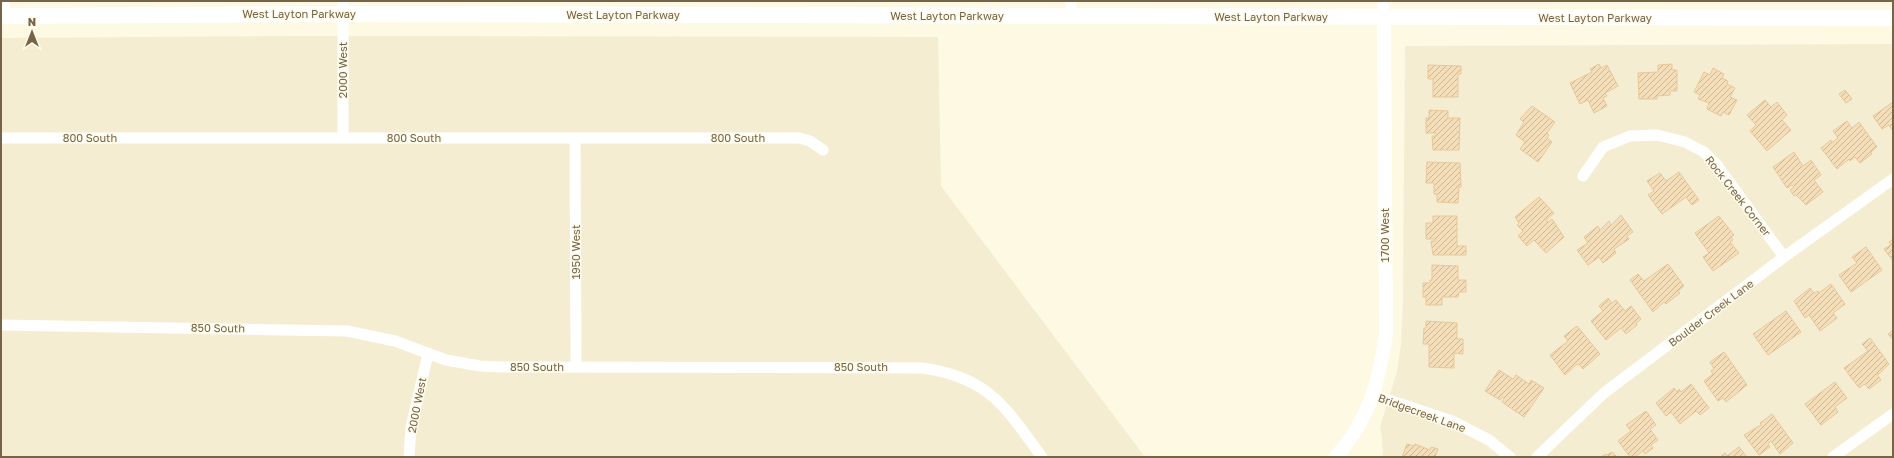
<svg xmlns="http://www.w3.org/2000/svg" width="1894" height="458" font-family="'Golos Text',sans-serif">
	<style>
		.residential { fill: #f5edd1 }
		.building { fill: url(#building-hatch); stroke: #e7c899 }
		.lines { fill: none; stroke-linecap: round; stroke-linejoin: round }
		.minor { stroke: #fff; stroke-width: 11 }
		.tertiary { stroke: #fff; stroke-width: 14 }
		.secondary { stroke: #fff; stroke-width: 16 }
		.labels { text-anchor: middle; stroke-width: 3; stroke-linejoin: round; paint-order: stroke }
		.street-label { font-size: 11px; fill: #766348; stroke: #fffbea }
	</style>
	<defs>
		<pattern id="building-hatch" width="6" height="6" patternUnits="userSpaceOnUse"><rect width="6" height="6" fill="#f4deb9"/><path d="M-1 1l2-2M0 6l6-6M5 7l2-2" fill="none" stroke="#cab898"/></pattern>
	</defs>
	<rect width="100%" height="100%" fill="#fdf9e3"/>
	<path class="residential" d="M296,36L938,37L941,186L1145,457H1V38Z
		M1893,44V457H1383L1382,438L1380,427L1397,371L1401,345L1403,299L1405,46Z"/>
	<path class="building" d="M1599,64L1601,68L1607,65L1618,86L1605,93L1607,96L1603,98L1607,106L1594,113L1588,100L1580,104L1570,83L1592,72L1590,69Z
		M1672,64V70H1677V91H1670V95L1657,96V99H1639L1638,73L1658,72V65Z
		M1428,65L1461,66V74H1458V97H1433V79H1428Z
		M1713,68L1724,74L1722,78L1728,81L1727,84L1735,88L1730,97L1737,100L1729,115L1723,112L1721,116L1707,109L1709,103L1698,99L1700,95L1694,92L1704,72L1710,75Z
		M1845,90L1852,99L1846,103L1839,94Z
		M1765,100L1771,107L1777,102L1787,115L1782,120L1791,130L1767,151L1750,131L1756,125L1747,115Z
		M1893,102V131L1889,125L1882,129L1873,116Z
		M1532,106L1555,122L1547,133L1549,135L1547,138L1552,142L1538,162L1520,149L1525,142L1516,135L1524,122L1520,119Z
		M1429,110L1448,111V118H1460L1459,150H1433L1432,136H1436V133H1426V118H1429Z
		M1847,121L1852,128L1859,122L1877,147L1871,152L1872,154L1860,163L1855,157L1850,161L1849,159L1837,169L1821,148L1831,140L1833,142L1838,138L1833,131Z
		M1794,152L1803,166L1811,160L1821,175L1814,180L1823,192L1806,205L1796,195L1794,196L1790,190L1794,187L1792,185L1787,188L1773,167Z
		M1427,162L1460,163L1461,187H1459L1458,203L1437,202V194H1434V183H1426Z
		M1679,172L1699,200L1692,205L1686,197L1662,214L1648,195L1654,191L1647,181L1660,173L1666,181Z
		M1539,197L1554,213L1546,220L1548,222L1552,219L1564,237L1546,253L1534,240L1527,246L1518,236L1523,231L1517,225L1519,223L1515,217Z
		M1621,215L1633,232L1627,236L1629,239L1614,249L1616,253L1603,263L1599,257L1588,265L1577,250L1588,243L1584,237L1598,226L1600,230L1609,221L1611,225Z
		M1433,216H1457V246H1466V255H1433L1431,241H1435V239H1426V223H1433Z
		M1719,216L1734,235L1731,237L1733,240L1730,242L1739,253L1713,271L1703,257L1709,253L1695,233Z
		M1893,239V261L1884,249L1891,245L1889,242Z
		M1866,247L1882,270L1851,292L1839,275L1857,263L1852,257Z
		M1668,264L1684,286L1678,291L1680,293L1666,304L1664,302L1653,312L1630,280L1638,274L1644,281Z
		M1432,265L1458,266V280H1466V292H1459L1458,297H1442V305H1426V297H1423V283H1430V280H1432Z
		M1831,284L1845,304L1833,313L1837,318L1820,331L1809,315L1805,318L1794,301L1810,288L1814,293L1818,291L1819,293Z
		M1608,298L1612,303L1616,300L1625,311L1631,306L1641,319L1636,323L1637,325L1626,334L1621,328L1606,340L1591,321L1603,311L1599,306Z
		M1786,311L1801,332L1768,355L1753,334Z
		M1426,321L1457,323V339H1463V354L1454,353V368L1429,367V344H1423L1424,328H1426Z
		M1577,326L1600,354L1583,369L1579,364L1576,365L1565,375L1550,355L1568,341L1564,336Z
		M1893,330V340L1888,334Z
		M1870,338L1889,364L1879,374L1876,373L1881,380L1869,389L1865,384L1859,388L1844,368L1868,351L1862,344Z
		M1724,352L1747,385L1726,402L1723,398L1718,401L1704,381L1713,374L1711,371L1714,369L1710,362Z
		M1499,370L1513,379L1516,375L1529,384L1531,380L1544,388L1524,417L1502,402L1504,399L1502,397L1500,400L1485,391Z
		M1835,382L1847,398L1835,407L1838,412L1821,425L1805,404Z
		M1691,384L1709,408L1700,415L1696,411L1680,424L1671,412L1666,416L1656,403L1674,388L1677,392L1679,389L1681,392Z
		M1646,411L1656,425L1650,429L1658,440L1651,445L1653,448L1645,454L1643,451L1635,457H1630L1618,441L1631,431L1626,425Z
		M1772,414L1793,443L1780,454L1771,441L1768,444L1770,447L1759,455L1744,435L1761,425L1760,423Z
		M1407,444L1414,446L1415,444L1430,450L1431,447L1438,449L1435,457H1402Z
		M1739,447L1747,457H1720L1725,453L1727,456Z
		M1612,452L1617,457H1601L1606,454L1607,455Z"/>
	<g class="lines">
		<path class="minor" d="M1383,1L1384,17
			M4,16V1
			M1071,16V1
			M1,138H799L810,141L823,150
			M343,138V1
			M575,138L576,367
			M1583,176L1603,147L1630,136L1657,135L1685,142L1704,152L1717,165L1784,257
			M1,325L347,331L395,341L446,360L480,366L501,367L922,368C989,377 1005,407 1042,457
			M1374,395L1452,421L1489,440L1510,457
			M409,457L411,427L428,354
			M1537,457L1604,393L1784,257L1893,179
			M1833,457L1893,414"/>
		<path class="tertiary" d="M1336,457C1370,417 1378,385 1386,334L1384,17"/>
		<path class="secondary" d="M1,16L357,14L1893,18"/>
	</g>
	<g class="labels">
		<g class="street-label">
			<text x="299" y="18">West Layton Parkway</text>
			<text x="623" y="19">West Layton Parkway</text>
			<text x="947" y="20">West Layton Parkway</text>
			<text x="1271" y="21">West Layton Parkway</text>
			<text x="1595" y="22">West Layton Parkway</text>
			<text transform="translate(343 70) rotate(-90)" y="4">2000 West</text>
			<text x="90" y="142">800 South</text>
			<text x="414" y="142">800 South</text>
			<text x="738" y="142">800 South</text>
			<text transform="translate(1738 196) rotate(52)" y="4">Rock Creek Corner</text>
			<text transform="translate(1385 235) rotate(-90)" y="4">1700 West</text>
			<text transform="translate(576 252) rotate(-90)" y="4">1950 West</text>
			<text transform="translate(1711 313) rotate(-37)" y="4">Boulder Creek Lane</text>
			<text transform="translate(218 328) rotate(1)" y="4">850 South</text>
			<text x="537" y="371">850 South</text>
			<text x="861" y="371">850 South</text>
			<text transform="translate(417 405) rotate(-79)" y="4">2000 West</text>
			<text transform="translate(1422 413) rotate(20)" y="4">Bridgecreek Lane</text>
		</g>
	</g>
	<rect width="1894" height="458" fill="none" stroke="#766348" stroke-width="4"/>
	<g transform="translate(32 32)" stroke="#fffbea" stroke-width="3" paint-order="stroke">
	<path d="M0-3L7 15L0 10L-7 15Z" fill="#766348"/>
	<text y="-6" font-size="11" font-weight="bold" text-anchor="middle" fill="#766348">N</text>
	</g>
</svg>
